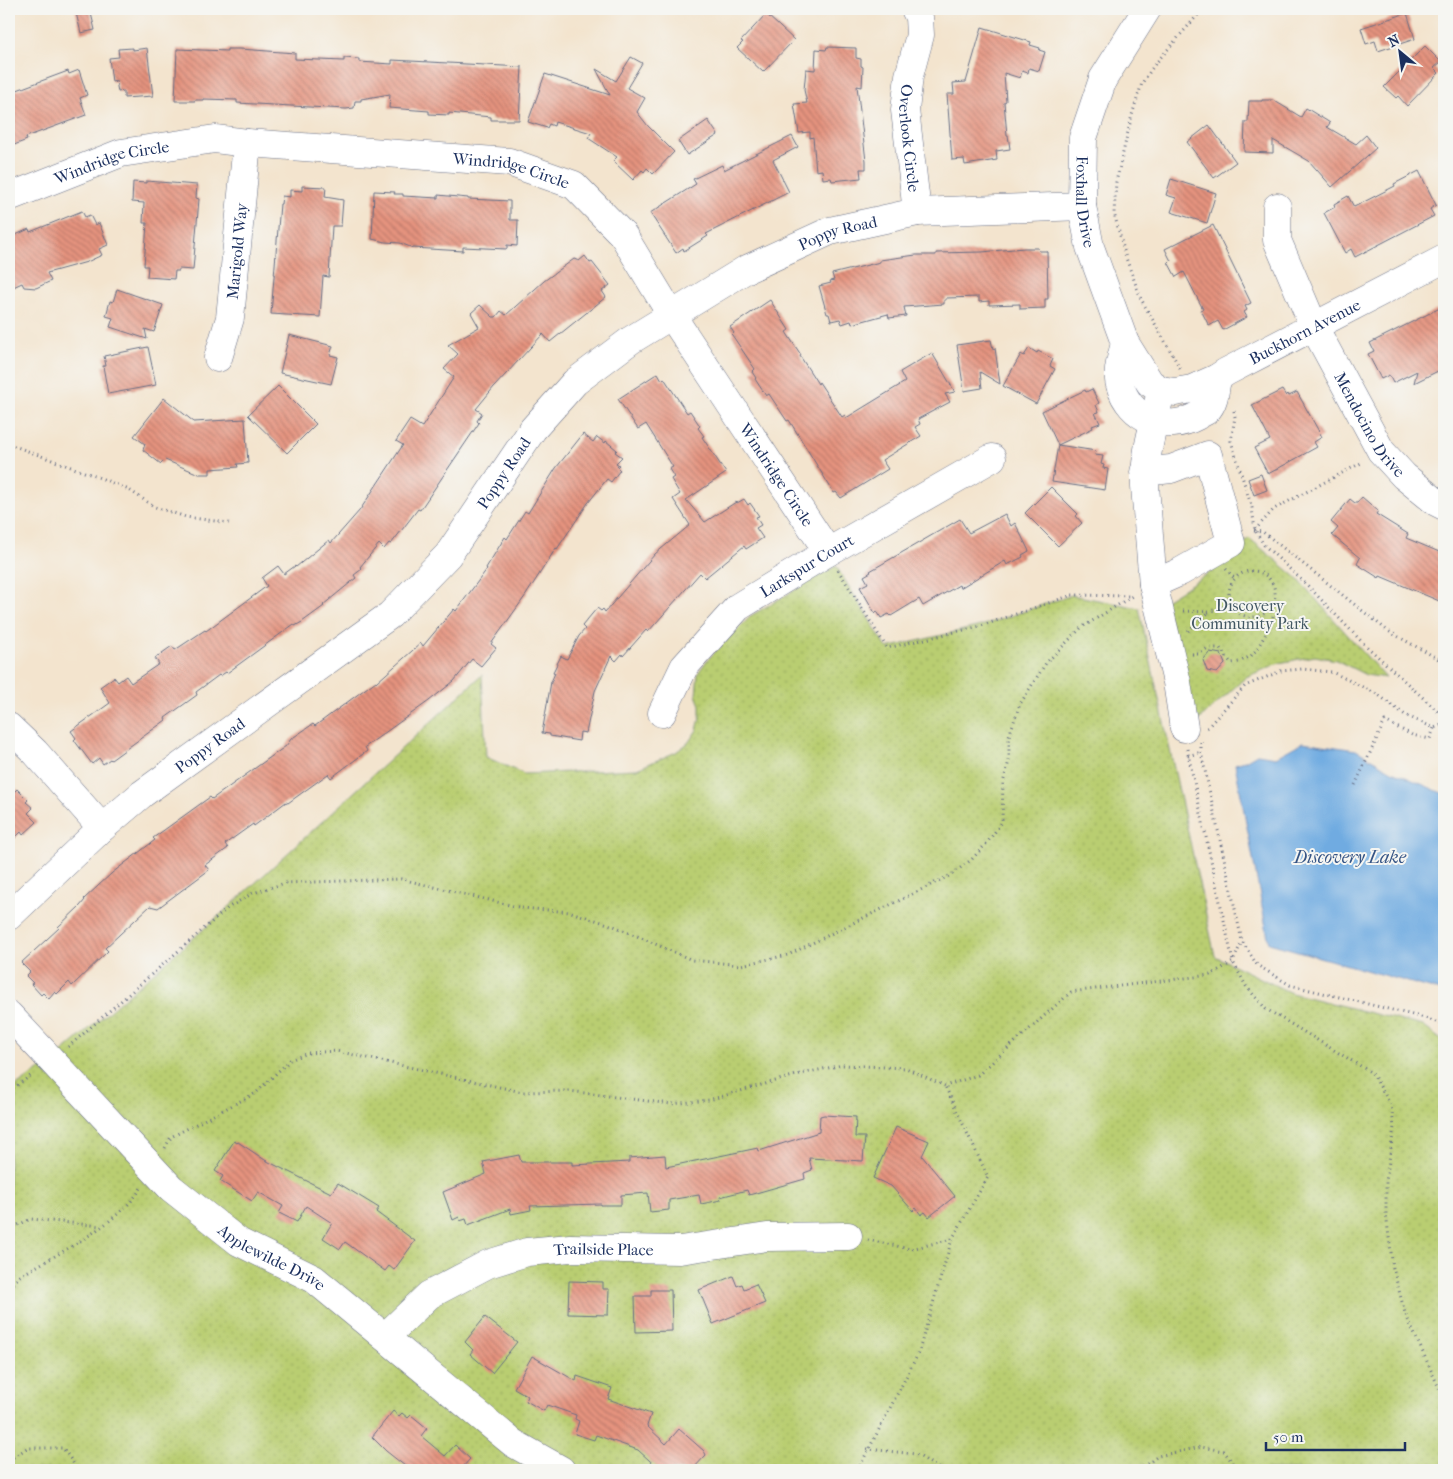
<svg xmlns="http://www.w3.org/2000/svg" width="1453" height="1479" font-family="'IM FELL French Canon',serif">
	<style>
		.green { fill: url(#green-dots); stroke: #6a7e68 }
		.water { fill: #70abe1; stroke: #466da0 }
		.building { fill: url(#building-back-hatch) }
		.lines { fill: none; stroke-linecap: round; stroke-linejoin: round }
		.minor-casing { stroke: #676e85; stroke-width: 29 }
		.path { stroke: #676e85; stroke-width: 3; stroke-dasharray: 1 4; stroke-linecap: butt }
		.minor { stroke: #fff; stroke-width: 28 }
		.labels { text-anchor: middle; stroke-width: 4; stroke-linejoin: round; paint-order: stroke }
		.street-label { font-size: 16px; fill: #1b2f5e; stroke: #f6f6f2 }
		.park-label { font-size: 16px; fill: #425763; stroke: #f6f6f2 }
		.water-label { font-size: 18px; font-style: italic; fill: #355485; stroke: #f6f6f2 }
	</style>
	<defs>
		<pattern id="green-dots" width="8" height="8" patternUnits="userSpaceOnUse" patternTransform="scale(1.25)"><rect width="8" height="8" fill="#b9ce71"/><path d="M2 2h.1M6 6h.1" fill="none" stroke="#9eb164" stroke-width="1.8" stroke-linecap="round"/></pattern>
		<pattern id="building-back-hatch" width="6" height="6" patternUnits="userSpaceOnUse" patternTransform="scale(1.25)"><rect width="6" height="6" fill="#e5937e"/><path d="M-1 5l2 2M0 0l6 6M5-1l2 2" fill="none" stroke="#b9786a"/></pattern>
	</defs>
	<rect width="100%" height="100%" fill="#f6f6f2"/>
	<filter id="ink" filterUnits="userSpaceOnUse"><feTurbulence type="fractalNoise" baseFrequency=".02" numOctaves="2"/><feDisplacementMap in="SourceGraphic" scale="10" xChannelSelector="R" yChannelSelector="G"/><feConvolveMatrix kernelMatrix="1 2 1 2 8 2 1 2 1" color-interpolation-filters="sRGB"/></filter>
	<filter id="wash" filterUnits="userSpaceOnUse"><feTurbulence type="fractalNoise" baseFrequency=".0096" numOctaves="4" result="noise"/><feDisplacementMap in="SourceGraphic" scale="20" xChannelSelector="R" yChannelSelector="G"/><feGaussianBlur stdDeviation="1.12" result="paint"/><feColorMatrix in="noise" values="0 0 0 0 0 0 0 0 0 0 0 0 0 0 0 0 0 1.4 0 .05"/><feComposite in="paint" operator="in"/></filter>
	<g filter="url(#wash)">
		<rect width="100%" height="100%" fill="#f3e4ce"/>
		<path class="green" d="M1249,538L1296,577L1386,678L1366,675L1336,660L1315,656L1279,663L1246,677L1196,723L1164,601L1217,568Z
			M836,566L887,648L981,626L1072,595L1139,608L1215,956L1291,993L1423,1026L1444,1042V1470H9V1091L52,1061L229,907L482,675L486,757L524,774L637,769L676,752L688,743L697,730L700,718V705L696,695L698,673L708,659L752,615Z"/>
		<path class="water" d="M1303,742L1356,750L1392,771L1444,794V992L1269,943L1235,764L1245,761L1257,754L1276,757Z"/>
		<g id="blocks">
			<path class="building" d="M75,9H90L95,30L81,33Z
				M1407,13L1415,39L1378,51L1375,41L1366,44L1361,28Z
				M766,14L794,40L763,72L737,48L743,42L741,41Z
				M982,27L1031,42L1030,45L1040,48L1039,50L1045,52L1039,71L1029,68L1028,73L1022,71L1020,78L1004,73L1006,101L1004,102L1007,135H1008L1010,149L996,151L997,160L965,165L964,159L952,160L947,94H954L953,83L966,82Z
				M1425,46L1441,62L1434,68L1439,73L1407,106L1398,96L1396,98L1384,87Z
				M827,47L856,48V58L861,59V66L863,67L862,87L857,86L866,161V169H860L861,178L832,181L831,178L823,179L822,170L816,171L813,137L810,138V132L799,133L794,104L807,103L804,90L806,69L815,70L816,49L826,50Z
				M133,48V50L147,48L153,96L124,98V91L118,92L116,81L112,82L109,58L119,57L118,49Z
				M177,49L227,51V49H240L295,53V59L344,61V58L359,59V62L392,64V60L522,67L519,120H491V117L449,113V115L429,114V111L389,108L390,94L361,99V101H355L354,108L346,109L237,103V100L203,99V100H195V101H175Z
				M631,57L642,63L627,88L645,98L637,112L648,126L674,152L653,174L647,168L644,172L642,170L633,180L613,161L617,157L588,138L591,133L555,122L554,126L549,124L547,128L528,122L545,74L610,95L596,69L616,81Z
				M79,70L87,95L80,98L86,115L26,137L27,140L9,147V93L68,71L69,74Z
				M1262,100H1273L1301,117L1306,108L1327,121L1330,123L1327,127L1356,144L1366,135L1376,148L1332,187L1309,161L1273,140V153L1244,152L1245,122H1248L1249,101H1262Z
				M708,120L718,135L687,155L678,141Z
				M1209,125L1236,162L1214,178L1187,142Z
				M792,136L798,147L773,160L789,192L706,234L708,236L684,251L683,248L676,253L650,213L696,184L693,179L722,165L724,170Z
				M1419,171L1436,205L1430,209L1434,216L1355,257L1351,249L1345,253L1324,213L1335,207L1334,204L1348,196L1354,207L1395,186L1394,184Z
				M1171,179L1216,193L1207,223L1171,212L1176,198L1166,195Z
				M146,181L197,185L196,198L199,199L193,270L179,269V271H175L174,279L147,277L148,266H144L147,223H143L144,203L132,202L133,182L146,183Z
				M302,186L326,187L325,197L343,200L341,226H332L329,277L323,276L320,317L271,314L280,204H281L282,196L290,197V190L302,191Z
				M374,191L395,192L394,194H403V196L438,198V195L468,198V199L510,201V220H518L517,246L507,245V249L463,247V251L413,248L400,243L385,242L372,239Z
				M82,211L85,217L90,215L95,225L99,223L108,245L99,249L102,255L87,262L47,273L51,281L36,288L24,287L22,283L9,289V238L29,229L30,232Z
				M1213,225L1251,303L1245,306L1247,310L1244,312L1247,317L1223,330L1218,321L1209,326L1201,310L1203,309L1184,272L1176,277L1168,262L1171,261L1165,249Z
				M1024,248H1038L1039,251H1047L1048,299H1045V308L1020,309V304L989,305V301L979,302V297L946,298V300H944V304L904,307L906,316L889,318L888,314L852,324L851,321L842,324L840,319L831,321L829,314H827L819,286L831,283L830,281L834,280L832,274L880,262V260L916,255H936V253L982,252Z
				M585,256L590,263L592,262L610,285L602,291L606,297L550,342L543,334L494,387L476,409L482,413L477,421L479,423L420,510L418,509L391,544L389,543L384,549L379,544L360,567L362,569L354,575L356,578L323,605L324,606L302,622L295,626L294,624L227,673L226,672L220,676L219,675L196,692L197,695L165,718L166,720L111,760L110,759L103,764L99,758L92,764L74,740L76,738L71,731L110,703L100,687L114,677L118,682L126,676L131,683L159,664L155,658L172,646L175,650L205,630L206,631L267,586L262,578L278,566L284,574L295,566L296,567L329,540L331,543L360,510L403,445L396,441L410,420L422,427L454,377L444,369L458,354L448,345L479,327L471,313L480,305L493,317H496L501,311L506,315L544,281L574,259L579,261Z
				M117,289L163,305L154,332L145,329L147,339L110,327L113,318L106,316L110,301L113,302Z
				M770,300L789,330L786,332L801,355L800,356L818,384L819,382L842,417L845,415L846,418L905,382L900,372L932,353L955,392L945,394L950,402L918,419L920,424L915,427L921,436L882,460L888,469L841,498L836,492L834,493L789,420L787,421L769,394L766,396L755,379L756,378L752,372L755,369L732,335L734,333L730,327Z
				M1444,306V368L1414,383L1417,371L1393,383L1389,375L1381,379L1368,354L1374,351L1370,343Z
				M289,335L333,346L330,355L338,357L331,384L280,373Z
				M991,340L993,349L995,348L1000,384L980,372L982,388L964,391L957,345Z
				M148,347L156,385L108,394L103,366H106L104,356Z
				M1029,348L1037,353L1038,351L1053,359L1050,366L1055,369L1036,404L1003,386L1021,354L1024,356Z
				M658,373L662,380L664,378L687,413L690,411L700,426L698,428L704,436L702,437L726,473L686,500L705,522L736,502L737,503L744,499L748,505L750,503L759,516L756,517L761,525L756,528L763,538L746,549L744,546L705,578L700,573L648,632L646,630L623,656L622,654L616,661L611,656L595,691L586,733L580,732L579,741L550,736V734L542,733L551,682L555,673L553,672L561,656L567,659L579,636L585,629L582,626L597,608L601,611L603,609L605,612L655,554L690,525L673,499L680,494L671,479L674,477L669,469L673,467L646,424L638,429L618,399Z
				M278,386L316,424L287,453L248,415Z
				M1092,389L1099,403L1096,405L1099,412L1095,413L1100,423L1092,426L1093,428L1058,445L1042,411L1085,390L1086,392Z
				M1282,390L1286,396L1288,394L1289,396L1297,392L1322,437L1314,442L1317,447L1268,474L1254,448L1270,440L1252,405Z
				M164,398L194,422L245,419L248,463L237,464L238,467L210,469V474H199L165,460L161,464L143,450L145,444L134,436Z
				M583,434L593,442L597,437L605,443L606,441L617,450L615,452L622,457L616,463L619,465L617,467L620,470L611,482L607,479L588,503L557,549L556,548L526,595L491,644L496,648L481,666L472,659L454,681L429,701L365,747L367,751L331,778L328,774L288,803L286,802L254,826L253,824L225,844L228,848L205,865L209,870L158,908L150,906L105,948L108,951L72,986L69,982L57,994L55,992L49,999L43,993L41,995L31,984L33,983L26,976L30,972L21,963L59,928L58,927L80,906L85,900L84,899L112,873L155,840L153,838L210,797L212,799L286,746L291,739L313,724L315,726L376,681L377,682L421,643L423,646L454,609L456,611L487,569L486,568L505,537L507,539L525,511L528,513L556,468Z
				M1058,445L1096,451L1095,455L1103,456L1101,464L1104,465L1103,468L1108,469L1105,490L1052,482Z
				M1261,474L1267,490L1254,495L1248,479Z
				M1051,487L1078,514L1076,516L1082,523L1058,546L1025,513Z
				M1362,497L1378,511L1376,514L1408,534L1406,538L1444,554V603L1380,576L1379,578L1357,564L1360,558L1332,535L1338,528L1331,522L1350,499L1355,503H1357Z
				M1005,514L1011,526L1015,523L1029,551L1022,555L1023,557L1007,565L1005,561L960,588L959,585L923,606L919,599L891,616L889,614L881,618L877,611L875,613L860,587L868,583L864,576L871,572L870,571L960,519L969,533Z
				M1210,652L1221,654L1225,664L1217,673L1207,671L1203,660Z
				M17,789L28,800L26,802L33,808L28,813L37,822L23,835L21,832L9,844V797Z
				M824,1115L856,1117L855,1137H865L863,1161L809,1158L812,1170L804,1173L805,1179L749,1195L747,1190L720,1197L721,1200L701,1204L699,1195L669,1200V1210L650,1212L648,1193L621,1195V1205H601V1204L530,1206L531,1210L511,1214L510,1209L468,1225L466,1219L460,1221L459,1217L453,1220L443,1192L486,1174L483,1162L519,1155L521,1162H572V1165L629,1162V1158L665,1155L666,1167L758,1148L759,1151L819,1132L820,1116Z
				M896,1127L929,1141L922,1156L955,1196L929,1217L925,1212L921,1215L916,1208L913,1211L891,1186L873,1178Z
				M234,1141L237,1143L238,1142L265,1160L331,1193L338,1183L379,1208L376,1212L415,1241L394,1270L389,1266L385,1271L345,1242L340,1249L323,1238L332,1223L306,1206L297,1222L279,1213L283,1206L258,1192L252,1201L220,1181L223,1176L215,1171Z
				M733,1276L737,1286L742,1284L744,1289L756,1284L765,1303L713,1324L699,1290Z
				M569,1281L603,1282V1289H609L608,1315L568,1314Z
				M651,1290H671L672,1331L636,1332L635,1296H651Z
				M485,1317L517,1342L492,1373L470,1354L473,1350L465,1342Z
				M532,1356L576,1381L577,1376L612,1388L608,1399L651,1414L647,1426L666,1444L679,1429L704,1451L706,1455L692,1470H660L638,1450L596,1435L594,1440L575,1434L579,1421L575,1419L576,1415L547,1405L544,1411L526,1401L528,1396L514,1388Z
				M393,1411L399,1416L402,1413L408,1418L411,1415L427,1428L421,1436L445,1456L455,1445L470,1459L461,1469L462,1470H410L386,1451L372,1437Z"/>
		</g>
	</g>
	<g filter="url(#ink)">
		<use href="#blocks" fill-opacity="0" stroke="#676e85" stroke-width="1"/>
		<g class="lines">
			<g class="minor-casing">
				<g id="minor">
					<path id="s1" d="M915,9L919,17L920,35L909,76L905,110L917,212"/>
					<path id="s2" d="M1147,9L1103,79L1083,138L1082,206L1090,247L1125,343L1150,383L1161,390L1175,392L1192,389L1217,378L1226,372L1444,259"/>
					<path id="s3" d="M9,197L121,153L215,139L247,143L509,162L574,185L623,235L672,316L828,552"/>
					<path id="s4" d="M1277,207V240L1314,327L1381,451L1404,476L1436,502L1444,506"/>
					<path d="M1125,343C1122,357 1116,371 1120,385C1130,419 1166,433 1197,416C1199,414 1204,413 1207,410C1215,402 1215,388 1217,378"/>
					<path id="s5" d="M218,358L230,318L247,143"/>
					<path d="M1161,390C1155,422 1144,453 1145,486L1153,584L1177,682L1184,728"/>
					<path d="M1144,472L1171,469L1208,455L1231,543L1180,572L1153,584"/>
					<path id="s6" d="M662,713L684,667L738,607L828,552L992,458"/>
					<path d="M9,727L35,752L102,828"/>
					<path id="s7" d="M9,916L102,828L142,794L390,615L448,555L533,429L575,382L631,340L745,270L830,231L917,212L1082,206"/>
					<path id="s8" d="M9,1015L171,1188L239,1242L314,1279L513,1443L561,1470"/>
					<path id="s9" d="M385,1337L429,1295L488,1264L527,1252L570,1248L680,1250L767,1237L848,1236"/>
				</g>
			</g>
			<path class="path" d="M1180,368L1141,299L1126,258L1114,213L1116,182L1132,115L1142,83L1155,64L1203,9
				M1234,411L1235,417L1231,441L1252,508L1255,530L1264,545L1308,586L1363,643L1444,717
				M9,444L103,479L129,490L155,507L186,517L229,523
				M1255,530L1274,509L1363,462
				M1254,531L1263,532L1388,631L1444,662
				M1226,569L1234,578
				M838,570L887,648L981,626L1072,595L1131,596
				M1229 594a23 23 0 1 1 46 0a23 23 0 1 1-46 0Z
				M1183,611L1208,612L1231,604
				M1188,631L1208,613
				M1192,654H1198L1208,648H1220L1231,663L1239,662L1251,656L1257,649L1272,623L1273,616L1270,608
				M1207,728L1245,686L1281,671L1302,669L1332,672L1377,694L1405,715L1434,728L1444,724
				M1201,742V752L1242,941L1257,965L1290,985L1425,1018L1444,1025
				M1187,749L1233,962L1246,986L1266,1009L1372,1073L1391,1105L1394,1127L1386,1181V1214L1393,1268L1405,1313L1444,1399
				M1188,756L1201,752
				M1355,785L1385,721L1412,735L1430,739L1434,728
				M68,1047L229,907L253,893L285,883L401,879L522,908L571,912L614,926L692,960L741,965L788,955L951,875L971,860L987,843L1002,822L1003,783L1009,761V736L1020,704L1046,663L1081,628L1134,595
				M9,1091L33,1074
				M165,1148L171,1137L256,1093L290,1060L308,1053L336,1051L522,1092L569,1091L671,1104L709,1100L800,1074L842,1065L906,1068L945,1086L978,1075L1071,992L1210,975L1233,962L1242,941
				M9,1229L31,1219L101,1226
				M868,1240L911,1249L952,1239
				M9,1287L20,1276C57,1254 119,1224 141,1188
				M867,1449L916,1454L941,1470
				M9,1460L27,1448H63L78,1470
				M858,1470L918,1354L952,1239L988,1177L945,1086
				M1139,1470L1158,1456L1201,1447L1224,1451L1238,1470"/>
			<use href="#minor" class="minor"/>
		</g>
	</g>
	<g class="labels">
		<g class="street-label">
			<text dy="6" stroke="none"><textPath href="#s1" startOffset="132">Overlook Circle</textPath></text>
			<text dy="6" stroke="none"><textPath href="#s3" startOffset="109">Windridge Circle</textPath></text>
			<text dy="6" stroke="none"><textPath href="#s3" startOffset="514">Windridge Circle</textPath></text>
			<text dy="6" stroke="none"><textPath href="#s2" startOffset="209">Foxhall Drive</textPath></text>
			<text dy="6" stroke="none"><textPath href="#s7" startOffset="1089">Poppy Road</textPath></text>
			<text dy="6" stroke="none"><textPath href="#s5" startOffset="109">Marigold Way</textPath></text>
			<text dy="6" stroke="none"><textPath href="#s2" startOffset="575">Buckhorn Avenue</textPath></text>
			<text dy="6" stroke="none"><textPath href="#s4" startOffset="240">Mendocino Drive</textPath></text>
			<text dy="6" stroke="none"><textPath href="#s7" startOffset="669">Poppy Road</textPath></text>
			<text dy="6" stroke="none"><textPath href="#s3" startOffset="934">Windridge Circle</textPath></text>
			<text dy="6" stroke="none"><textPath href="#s6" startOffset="212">Larkspur Court</textPath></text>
			<text dy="6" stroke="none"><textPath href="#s7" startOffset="264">Poppy Road</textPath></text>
			<text dy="6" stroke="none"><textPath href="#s9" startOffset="245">Trailside Place</textPath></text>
			<text dy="6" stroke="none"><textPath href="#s8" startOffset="360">Applewilde Drive</textPath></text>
		</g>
		<g class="park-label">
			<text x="1250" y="611">Discovery<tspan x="1250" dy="18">Community Park</tspan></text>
		</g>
		<g class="water-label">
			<text x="1350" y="863">Discovery Lake</text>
		</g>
	</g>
	<rect width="1453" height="1479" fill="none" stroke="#f6f6f2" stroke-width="30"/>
	<g transform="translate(1400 52) rotate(331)" stroke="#f6f6f2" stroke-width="4" paint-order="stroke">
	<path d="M0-4L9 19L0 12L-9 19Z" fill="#1b2f5e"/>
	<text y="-8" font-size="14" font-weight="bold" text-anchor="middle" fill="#1b2f5e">N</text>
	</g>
	<path d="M1266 1442v8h139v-8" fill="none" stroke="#1b2f5e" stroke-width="2.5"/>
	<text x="1273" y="1442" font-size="15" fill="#1b2f5e" stroke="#f6f6f2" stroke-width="4" paint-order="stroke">50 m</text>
</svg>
